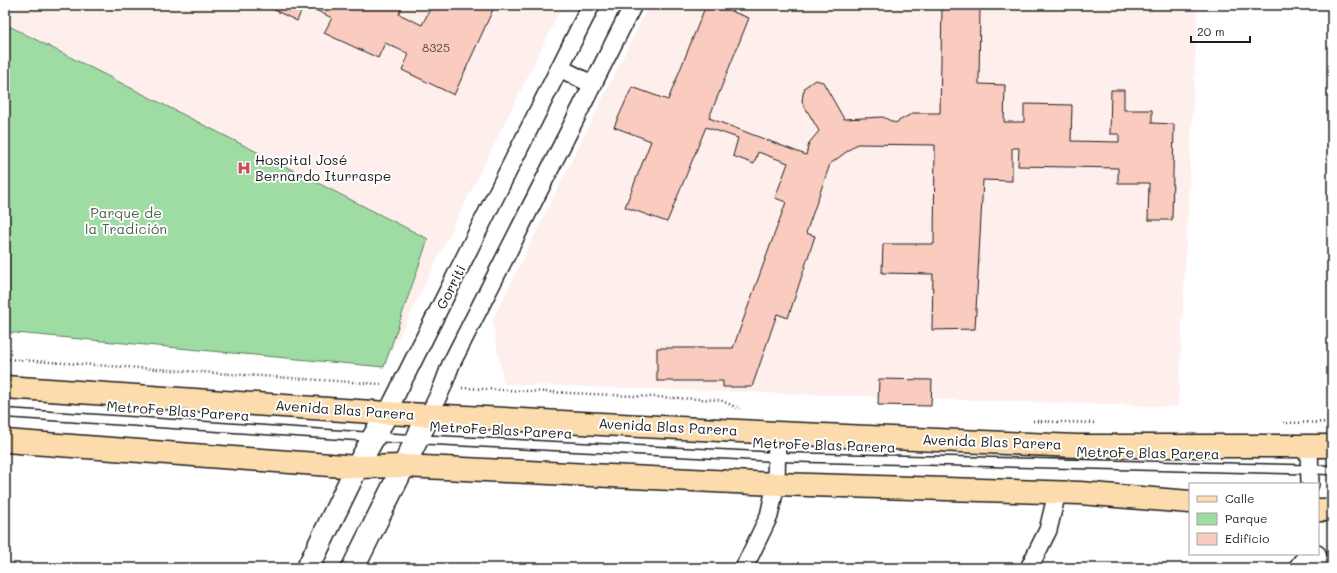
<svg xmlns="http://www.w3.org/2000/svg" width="1337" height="573" font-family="Mali,sans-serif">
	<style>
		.built { fill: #feefec }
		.green { fill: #9fdca4; stroke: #5e7c60 }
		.building { fill: #facbbf; stroke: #1c1c1c }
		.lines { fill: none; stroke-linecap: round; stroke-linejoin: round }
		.lane-casing { stroke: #1c1c1c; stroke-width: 11 }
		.street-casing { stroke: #1c1c1c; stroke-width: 20 }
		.secondary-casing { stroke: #1c1c1c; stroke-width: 25 }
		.primary-casing { stroke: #1c1c1c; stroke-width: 25 }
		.path { stroke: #1c1c1c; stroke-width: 2.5; stroke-dasharray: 1 3; stroke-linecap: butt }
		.lane { stroke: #fff; stroke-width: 8 }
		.street { stroke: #fff; stroke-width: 17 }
		.secondary { stroke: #fff; stroke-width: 22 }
		.primary { stroke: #fcdcac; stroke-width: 22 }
		.labels { text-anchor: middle; stroke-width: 4; stroke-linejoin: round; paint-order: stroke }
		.number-label { font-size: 12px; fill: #544845 }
		.poi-label { font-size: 14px; fill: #1c1c1c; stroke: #fff; text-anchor: start }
		.park-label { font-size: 14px; fill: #4a5f4c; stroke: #fff }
		.street-label { font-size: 14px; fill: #1c1c1c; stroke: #fff }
	</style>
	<rect width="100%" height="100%" fill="#fff"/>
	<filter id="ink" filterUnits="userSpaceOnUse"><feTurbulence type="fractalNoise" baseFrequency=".025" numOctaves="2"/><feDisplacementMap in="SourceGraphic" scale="8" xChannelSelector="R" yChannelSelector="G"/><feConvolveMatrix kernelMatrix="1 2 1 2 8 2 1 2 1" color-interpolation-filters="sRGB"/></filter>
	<g filter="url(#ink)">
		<path class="built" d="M5,5H563L384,367L5,332Z
			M649,5H1198L1178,407L504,384L492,321Z"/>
		<path class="green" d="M5,24L428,239L384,367L5,332Z"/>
		<path class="building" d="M264,5H304L297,21Z
			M305,5H403L399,14L422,25L432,5H495L454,95L402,70L409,54L385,43L378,58L324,33L332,18Z
			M706,5H715L749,18L709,118L806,155L809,143L819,131L802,102L803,94L805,87L815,80L823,82L844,119L883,117L895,123L913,113H940L942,5H980L979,84L1005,85L1004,122H1024V104L1072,105L1071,141L1119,142V134H1110L1111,90H1124V110H1152V123L1174,124L1172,220H1148L1149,183H1118V168L1018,166L1019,148H1012V181L983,180L975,329L932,330L933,274L882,273L883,244H934L935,145L857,144L830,164L806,233L815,236L788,318L777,314L752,387H723V381H657V348H733L786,202L775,198L788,163L758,152L754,164L733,156L738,138L706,127L667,222L625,207L651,141L614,127L632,87L668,100Z
			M879,379L932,380L931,406L878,405Z"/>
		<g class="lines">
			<g class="lane-casing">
				<path id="lane" d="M5,413L373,437L777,457L1332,470"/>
			</g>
			<g class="street-casing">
				<path id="street" d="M560,68L593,85
					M387,413L591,5
					M429,415L442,388L451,364L633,5
					M1309,446L1310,484
					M1317,554L1321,568
					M744,568L769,516L776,484L777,433
					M1029,568L1048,530L1057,493
					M1297,568L1308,554"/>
			</g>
			<g class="secondary-casing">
				<path id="secondary" d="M308,568L357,467L387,413
					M353,568L429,415"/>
			</g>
			<g class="primary-casing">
				<path id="primary" d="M5,387L387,413L777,433L1077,446H1332
					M5,441L357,467L403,466L776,484L1080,493L1190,502
					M1318,510H1332"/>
			</g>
			<path class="path" d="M5,359L381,384
				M462,388L720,400L740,409
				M1033,421L1096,423
				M1283,423L1332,422"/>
			<use href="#lane" class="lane"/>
			<use href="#street" class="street"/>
			<use href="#secondary" class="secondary"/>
			<use href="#primary" class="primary"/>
		</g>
	</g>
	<defs>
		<g id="hospital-bare" transform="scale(1.08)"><path d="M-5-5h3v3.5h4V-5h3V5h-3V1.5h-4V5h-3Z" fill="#d1495b" stroke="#fff" stroke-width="2.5" paint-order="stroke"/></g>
	</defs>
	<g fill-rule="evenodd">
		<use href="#hospital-bare" x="244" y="168"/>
	</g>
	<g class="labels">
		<g class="number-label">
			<text x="436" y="52">8325</text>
		</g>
		<g class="poi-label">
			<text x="255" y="165">Hospital José<tspan x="255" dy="16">Bernardo Iturraspe</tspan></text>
		</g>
		<g class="park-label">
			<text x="126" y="218">Parque de<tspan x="126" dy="16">la Tradición</tspan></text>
		</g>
		<g class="street-label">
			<text transform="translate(451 287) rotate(-63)" y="5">Gorriti</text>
			<text transform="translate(345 410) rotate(4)" y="5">Avenida Blas Parera</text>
			<text transform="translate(178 411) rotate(4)" y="5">MetroFe Blas Parera</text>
			<text transform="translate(668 427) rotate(3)" y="5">Avenida Blas Parera</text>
			<text transform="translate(501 430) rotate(3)" y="5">MetroFe Blas Parera</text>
			<text transform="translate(992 442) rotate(2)" y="5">Avenida Blas Parera</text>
			<text transform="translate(824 445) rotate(2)" y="5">MetroFe Blas Parera</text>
			<text transform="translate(1148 453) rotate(1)" y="5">MetroFe Blas Parera</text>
		</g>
	</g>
	<rect width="1337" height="573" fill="none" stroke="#fff" stroke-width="20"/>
	<rect x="10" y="10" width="1317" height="553" fill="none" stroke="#1c1c1c" stroke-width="1.5" filter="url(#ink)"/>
	<rect x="1189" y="483" width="130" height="72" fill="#ffffff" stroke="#a4a4a4"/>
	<rect x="1197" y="496" width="20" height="6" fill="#fcdcac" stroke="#a4a4a4"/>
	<text x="1225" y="503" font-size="12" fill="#1c1c1c">Calle</text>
	<rect x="1197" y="513" width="20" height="12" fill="#9fdca4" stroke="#a4a4a4"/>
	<text x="1225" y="523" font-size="12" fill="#1c1c1c">Parque</text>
	<rect x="1197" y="533" width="20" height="12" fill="#facbbf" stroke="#a4a4a4"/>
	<text x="1225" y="543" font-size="12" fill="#1c1c1c">Edificio</text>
	<path d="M1191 36v6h59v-6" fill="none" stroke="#1c1c1c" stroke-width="2"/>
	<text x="1197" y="36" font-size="12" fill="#1c1c1c" stroke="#ffffff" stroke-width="3" paint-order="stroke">20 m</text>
</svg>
